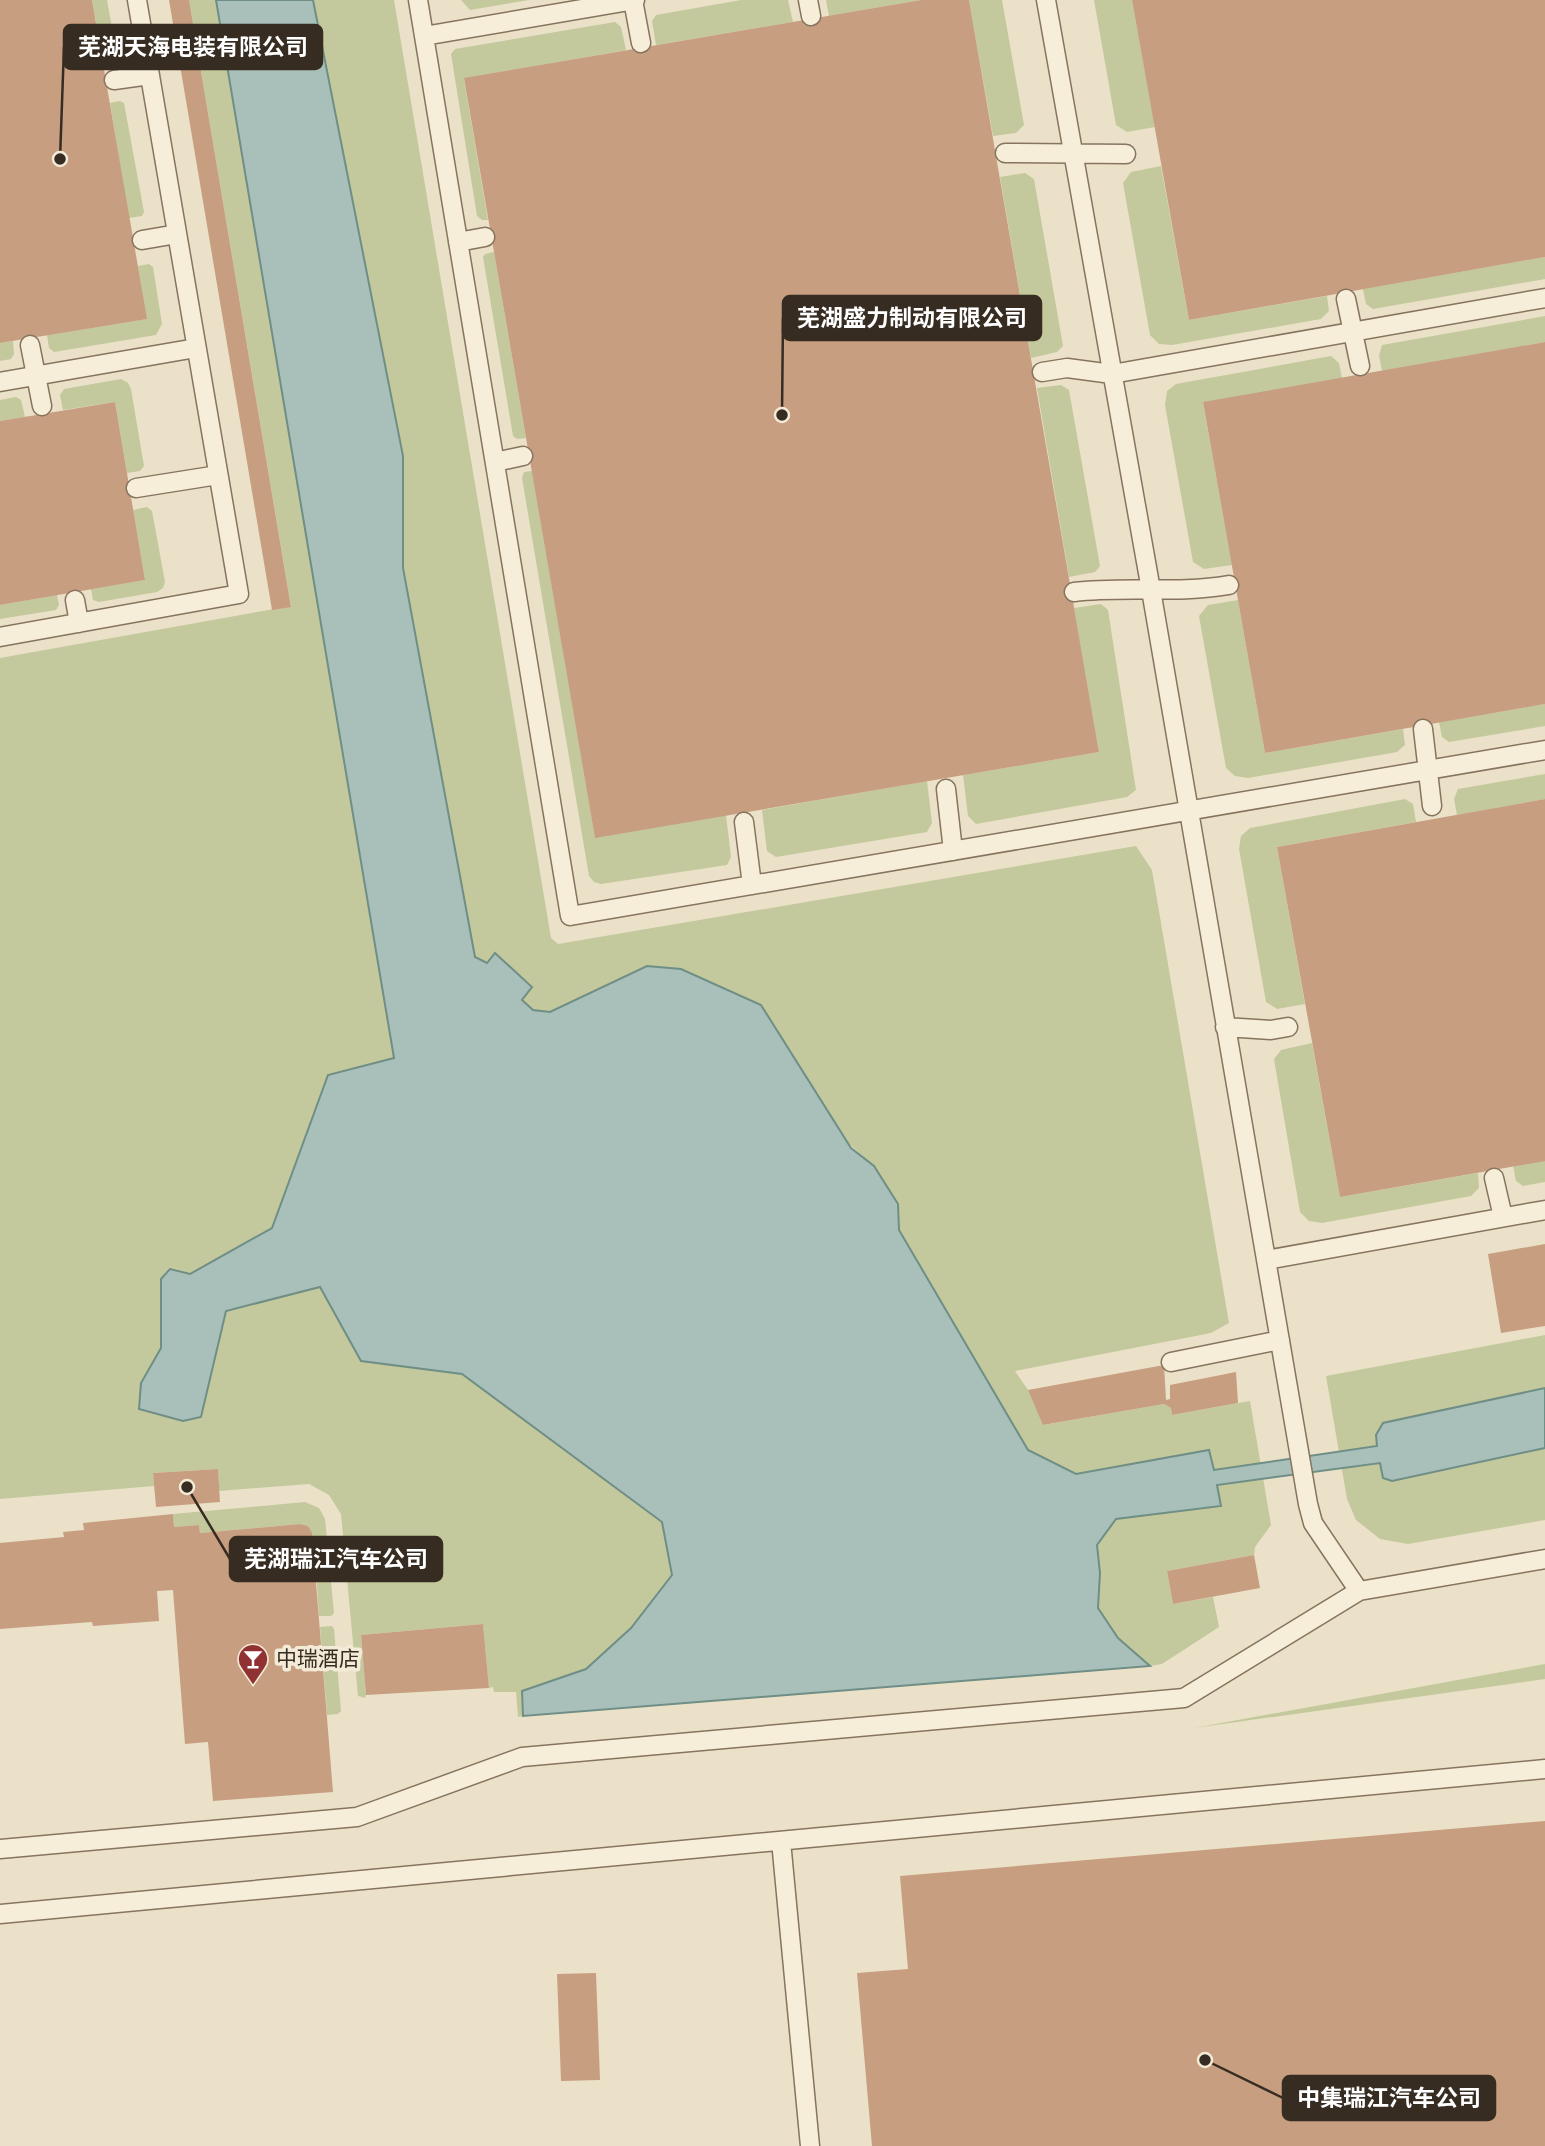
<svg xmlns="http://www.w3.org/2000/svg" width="1545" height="2146" font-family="'Zilla Slab','Noto Sans SC',serif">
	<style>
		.green { fill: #c3c99c }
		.water { fill: #a8c0b9; stroke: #6f8e86; stroke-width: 2 }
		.building { fill: #c79e80 }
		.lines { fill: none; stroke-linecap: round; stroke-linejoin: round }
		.lane-casing { stroke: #86745e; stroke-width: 21 }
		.lane { stroke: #f7eeda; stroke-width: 18 }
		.labels { text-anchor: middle; stroke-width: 7; stroke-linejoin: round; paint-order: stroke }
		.poi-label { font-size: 21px; fill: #372c21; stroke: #f3ebd7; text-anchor: start }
		.leader { fill: none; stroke: #372c21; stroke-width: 2.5 }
		.callout-dot { fill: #372c21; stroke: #f3ebd7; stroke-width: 2.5 }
		.callout { fill: #372c21; stroke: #372c21; stroke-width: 2.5 }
		.callout-label { font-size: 23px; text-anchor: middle; font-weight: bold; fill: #fff }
	</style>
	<rect width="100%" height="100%" fill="#ebe1c8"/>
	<path class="green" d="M92,0H107L117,55L103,60Z
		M189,0H216L394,1059L328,1075L272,1228L190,1274L170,1269L161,1279V1348L141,1383L201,1417L226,1311L320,1287L361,1361L462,1374L662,1523L672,1575L631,1628L586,1669L522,1691L523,1716L518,1717L516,1692H494L493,1687L489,1688L483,1624L361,1635L366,1695L365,1698L358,1696L341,1514L329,1495L309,1484L219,1491L218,1469L153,1473L154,1486L0,1499V658L291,606Z
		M313,0H394L551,938L558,944L1136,846L1152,870L1229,1323L1211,1333L1015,1371L1028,1390L1044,1425L1164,1404L1171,1408L1172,1415L1250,1401L1271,1525L1255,1547L1254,1555L1167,1571L1173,1604L1213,1597L1219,1627L1162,1664L1150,1666L1118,1638L1098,1608L1100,1573L1097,1545L1116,1519L1220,1506L1209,1450L1076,1474L1028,1450L899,1230L898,1204L874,1166L647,966L550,1012L533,1010L522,1000L532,986L496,953L487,963L475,957L403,568V456Z
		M461,0H529L470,10Z
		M741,0H788L793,22L656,45L652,21L656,15Z
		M826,0H921L829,16Z
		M969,0H1002L1024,125L1016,133L993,136Z
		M1094,0H1132L1155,127L1127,132L1116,125Z
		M615,22L621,27L626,50L464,79L488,220H482L477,216L451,54L455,49Z
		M120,101L124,103L144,212L142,216L129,218L110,103Z
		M1161,166L1189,320L1327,296L1329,311L1321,319L1172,345L1159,344L1150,335L1123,183L1131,172Z
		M1025,173L1034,179L1063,346L1057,352L1031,358L1000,177Z
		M494,252L526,438L517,439L513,436L483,257L485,254Z
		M1545,257V279L1373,309L1366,304L1363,289Z
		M149,264L153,267L162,324L156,335L54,352L49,348L47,335L146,319L138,266Z
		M1545,316V342L1382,371L1379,356L1382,345Z
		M13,341L14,354L11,359L0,361V343Z
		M1331,356L1339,363L1342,378L1203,403L1232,565L1204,569L1193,562L1165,405L1167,391L1176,384Z
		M121,379L128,383L131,389L144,466L140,471L127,473L115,402L63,410L60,395L64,389Z
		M1061,385L1069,390L1100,566L1095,572L1069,577L1037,388Z
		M16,397L21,400L25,417L0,421V400Z
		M532,471L595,837L726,815L731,857L727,865L601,884L594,882L589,876L522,478L524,472Z
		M147,507L152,511L165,582L163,588L157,592L99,602L93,600L91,589L145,580L133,510Z
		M57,595L59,605L56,610L0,619V605Z
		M1238,600L1265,753L1403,729L1405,745L1397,752L1248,778L1235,776L1226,768L1199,616L1208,605Z
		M1101,604L1108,610L1136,790L1127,797L976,824L968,816L963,775L1099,752L1074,608Z
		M1545,704V726L1449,742L1442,737L1439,722Z
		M1545,774V799L1457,815L1454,799L1458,789Z
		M927,781L932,823L927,832L776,857L767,851L762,810Z
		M1405,799L1413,804L1416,822L1277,847L1305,1004L1277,1009L1266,1002L1239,849L1241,836L1250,828Z
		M1312,1043L1340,1197L1478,1173L1479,1188L1471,1196L1322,1223L1309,1221L1300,1212L1274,1059L1281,1050Z
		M1545,1160V1182L1523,1186L1516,1181L1513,1166Z
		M1545,1335V1388L1383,1423L1392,1481L1545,1448V1520L1408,1544L1380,1539L1356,1520L1347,1499L1326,1376Z
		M305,1502L319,1508L325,1519L334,1613L331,1616H319L314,1541L308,1526L300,1524L200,1533L199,1525L174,1527L173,1514Z
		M332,1626L334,1629L341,1711L338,1714L327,1715L320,1627Z
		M1545,1664V1679L1194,1728Z"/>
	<path class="water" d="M216,0H313L403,456V568L475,957L487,963L495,953L532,987L522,1000L533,1010L550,1012L647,966L681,969L761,1005L851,1148L874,1166L898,1204L899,1230L1028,1450L1076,1474L1209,1450L1214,1470L1377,1446L1376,1435L1383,1423L1545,1388V1448L1392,1481L1383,1478L1380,1463L1217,1485L1221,1506L1116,1519L1097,1545L1100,1573L1098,1608L1118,1638L1150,1666L523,1716L522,1691L586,1669L631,1628L672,1575L662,1522L462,1374L361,1361L320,1287L226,1311L201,1417L183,1421L139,1409L141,1383L161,1348V1279L170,1269L190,1274L272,1228L328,1075L394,1058Z"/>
	<path class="building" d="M0,0H92L147,319L0,343Z
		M169,0H189L291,607L272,610Z
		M921,0H969L1099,752L595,838L464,78Z
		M1132,0H1545V257L1189,320Z
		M1545,342V704L1265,753L1203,402Z
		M115,402L145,580L0,605V421Z
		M1545,799V1161L1340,1197L1277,847Z
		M1545,1244V1326L1501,1333L1488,1254Z
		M1164,1365L1166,1400L1170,1399V1385L1236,1372L1238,1403L1172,1415L1171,1408L1164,1404L1043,1425L1028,1390Z
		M218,1469L220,1502L156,1507L153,1473Z
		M173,1514L174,1527L199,1525L200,1533L300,1524L308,1526L312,1533L333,1792L213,1801L208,1742L185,1744L173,1590L157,1591L159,1621L93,1626L92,1622L0,1629V1543L64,1537L63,1532L84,1530L83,1523Z
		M1254,1555L1260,1588L1173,1604L1167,1571Z
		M483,1624L489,1688L366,1695L361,1635Z
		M1545,1821V2146H872L857,1973L908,1969L900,1876Z
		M596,1973L600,2080L561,2081L557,1974Z"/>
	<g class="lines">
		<g class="lane-casing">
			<path id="lane" d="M418,0L424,36
				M633,0L641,43
				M635,0L424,36L570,916L1545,750
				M808,0L811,16
				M1046,0L1151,590L1308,1504L1313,1523L1359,1591
				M114,80L150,75
				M1005,153L1126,154
				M142,240L177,234
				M458,242L485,237
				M1346,299L1360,366
				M30,345L42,406
				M1042,372L1067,368L1112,374L1545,298
				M0,382L196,348
				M495,462L523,456
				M136,488L218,475
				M1074,592C1125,586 1177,594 1229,585
				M75,600L79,623
				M0,637L239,594L137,0
				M1423,729L1432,806
				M946,789L953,851
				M744,822L752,885
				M1225,1027L1271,1030L1288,1027
				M1494,1178L1503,1217
				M1266,1260L1545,1210
				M1171,1362L1280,1340
				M781,1841L810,2146
				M0,1849L357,1817L522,1757L1184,1698L1359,1591L1545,1559
				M0,1914L1545,1769"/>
		</g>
		<use href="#lane" class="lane"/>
	</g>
	<defs>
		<g id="bar-pin" transform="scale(1.575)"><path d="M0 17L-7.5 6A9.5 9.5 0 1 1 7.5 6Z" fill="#913232" stroke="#f3ebd7"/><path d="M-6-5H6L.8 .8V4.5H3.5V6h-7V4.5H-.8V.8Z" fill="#fff"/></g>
	</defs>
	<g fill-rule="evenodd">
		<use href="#bar-pin" x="253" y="1659"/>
	</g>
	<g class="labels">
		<g class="poi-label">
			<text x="276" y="1666">中瑞酒店</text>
		</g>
	</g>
	<path class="leader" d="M60 159L64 47M782 415L783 318M187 1487L230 1559M1205 2060L1283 2098"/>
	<g class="callout-dot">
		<circle cx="60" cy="159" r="7"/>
		<circle cx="782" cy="415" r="7"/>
		<circle cx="187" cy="1487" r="7"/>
		<circle cx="1205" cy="2060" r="7"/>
	</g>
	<g class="callout">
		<rect x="64" y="25" width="258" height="44" rx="7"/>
		<rect x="783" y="296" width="258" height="44" rx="7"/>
		<rect x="230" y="1537" width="212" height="44" rx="7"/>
		<rect x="1283" y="2076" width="212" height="44" rx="7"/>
	</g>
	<g class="callout-label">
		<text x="193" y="55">芜湖天海电装有限公司</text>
		<text x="912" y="326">芜湖盛力制动有限公司</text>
		<text x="336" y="1567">芜湖瑞江汽车公司</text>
		<text x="1389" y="2106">中集瑞江汽车公司</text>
	</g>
</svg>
